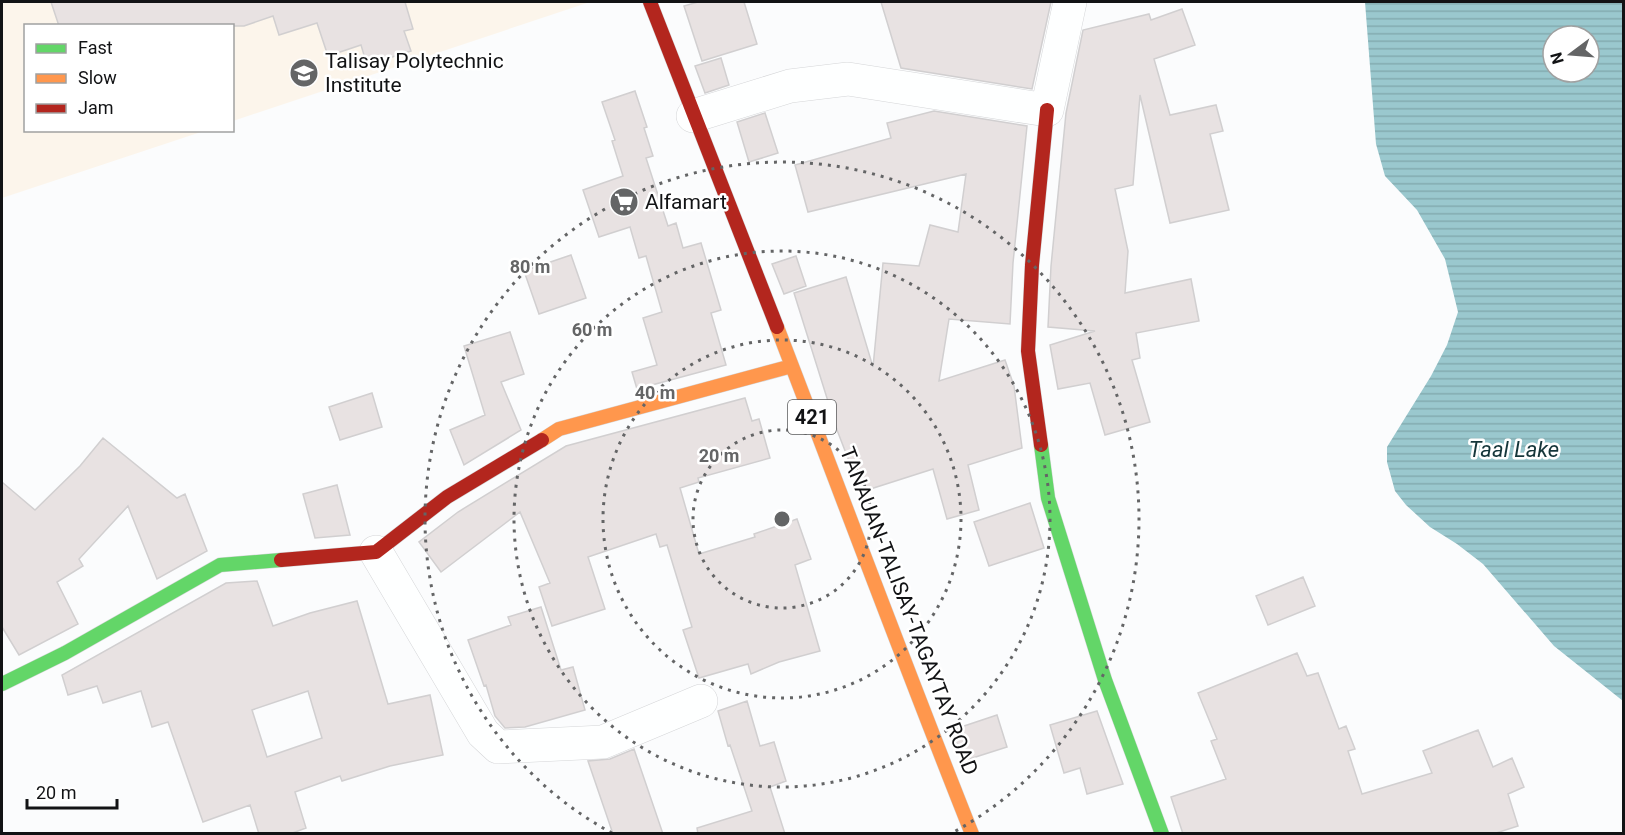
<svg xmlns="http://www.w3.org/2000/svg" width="1625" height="835" font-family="Roboto,sans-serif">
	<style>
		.education { fill: #fcf5eb }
		.water { fill: url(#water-rules); fill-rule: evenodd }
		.building { fill: #e8e2e2; stroke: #d1cfd0; stroke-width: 1.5; fill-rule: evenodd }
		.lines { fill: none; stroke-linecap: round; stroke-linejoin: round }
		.street-casing { stroke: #d5d6d8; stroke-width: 34 }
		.fast-casing { stroke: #d5d6d8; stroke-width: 15 }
		.slow-casing { stroke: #d5d6d8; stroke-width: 15 }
		.jam-casing { stroke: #d5d6d8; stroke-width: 15 }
		.street { stroke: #feffff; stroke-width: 33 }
		.fast { stroke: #63d668; stroke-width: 14 }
		.slow { stroke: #ff974d; stroke-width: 14 }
		.jam { stroke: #b3261e; stroke-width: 14 }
		.ring { fill: none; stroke: #646566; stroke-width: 3; stroke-dasharray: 3 6 }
		.labels { text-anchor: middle; stroke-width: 5; stroke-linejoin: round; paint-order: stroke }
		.shield { fill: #fff; stroke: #595a5b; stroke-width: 1.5 }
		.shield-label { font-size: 20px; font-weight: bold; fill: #121315 }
		.poi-label { font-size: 21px; fill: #121315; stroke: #fff; text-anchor: start }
		.street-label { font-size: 21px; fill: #121315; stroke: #fff }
		.water-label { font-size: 22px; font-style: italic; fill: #15363a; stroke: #fff }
		.centre { fill: #646566; stroke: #fff; stroke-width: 3 }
		.ring-label { font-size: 18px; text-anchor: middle; font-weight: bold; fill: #646566; stroke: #fff; stroke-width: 5; stroke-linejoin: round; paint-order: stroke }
	</style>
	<defs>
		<pattern id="water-rules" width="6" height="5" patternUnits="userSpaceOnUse" patternTransform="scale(1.5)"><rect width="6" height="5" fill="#9ac8ce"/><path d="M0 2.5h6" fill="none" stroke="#84abb0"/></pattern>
	</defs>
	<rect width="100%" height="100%" fill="#fbfcfd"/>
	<path class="education" d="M2,2H590L233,121L232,26H26V130L204,131L2,198Z"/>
	<path class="water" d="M1365,2H1623V701L1554,646L1483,564L1457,544L1430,527L1406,505L1395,491L1387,462V447L1431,376L1447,345L1458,312L1445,259L1417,210L1385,176L1376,144ZM1553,36H1589V72H1553Z"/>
	<path class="building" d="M51,2H405L413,29L404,31L411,51L367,65L361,45L328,56L317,23L279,35L273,16L244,26H59Z
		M698,2H744L757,44L702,61L684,6Z
		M881,2H1051L1032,89L901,68Z
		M1182,9L1195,45L1154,59L1170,115L1216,105L1223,131L1210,134L1229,210L1170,223L1140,95L1133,185L1115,189L1128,251L1125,293L1191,279L1199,321L1136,333L1140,358L1132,360L1150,422L1105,435L1090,383L1058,389L1050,345L1095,331L1048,327L1051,266L1066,113L1083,30L1149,14L1151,20Z
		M721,58L729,85L705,93L695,66Z
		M635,91L647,127L644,128L653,156L646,158L668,226L676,223L683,248L701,243L721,310L711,313L726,365L637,389L632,372L657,365L643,318L662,312L646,256L639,258L630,227L599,237L583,190L623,176L612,141L615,140L602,102Z
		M934,111L1027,126L1013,263L1010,324L949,319L939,381L1005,360L1014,386L1022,448L968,465L979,510L947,519L933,469L861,492L837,430L794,293L846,277L873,367L883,263L919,266L930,225L958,232L966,174L808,212L795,165L891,138L887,123Z
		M765,113L778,153L749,162L737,122Z
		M571,255L586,298L539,314L524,271Z
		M796,256L806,286L784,294L772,264Z
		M510,332L524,374L501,382L521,430L464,465L450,430L485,415L464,346Z
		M372,393L382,427L340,440L329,407Z
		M745,398L752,421L759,419L770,458L698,478L699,482L680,488L699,554L755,537L754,534L797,519L811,559L795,565L820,651L779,662L751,674L748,664L699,678L683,630L692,627L667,545L660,547L656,534L588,557L605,609L552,626L539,587L550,583L520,512L441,572L419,542L458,512L566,446Z
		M103,438L177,498L185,494L207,551L157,579L128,506L79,559L83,566L57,582L78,624L19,655L2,627V482L35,510L80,466Z
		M337,485L350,535L315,538L303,494Z
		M1030,503L1044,548L989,566L974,522Z
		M1303,577L1315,606L1268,625L1256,596Z
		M257,581L273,626L310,613L357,601L388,704L430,695L443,755L390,766L342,781L340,776L295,792L306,828L290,834H259L250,805L203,822L168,722L152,727L141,691L103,703L97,686L68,695L62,675L226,583ZM308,691L322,738L267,757L252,710Z
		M541,607L561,670L573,667L585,710L525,727L505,728L495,716L486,685L484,686L468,640L511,625L508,617Z
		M1297,653L1307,676L1318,673L1339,729L1346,726L1355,749L1348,751L1362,794L1432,773L1423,751L1478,730L1493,767L1512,758L1524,787L1508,794L1518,826L1493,834H1183L1171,797L1226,779L1211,741L1217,739L1198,693Z
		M747,701L760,746L774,742L786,781L770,787L785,834H698L697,828L752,811L730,745L728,746L718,711Z
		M1097,711L1123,784L1087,794L1080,768L1064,773L1050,725Z
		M997,715L1007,747L963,761L952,730Z
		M634,749L663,834H613L588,761L610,759Z"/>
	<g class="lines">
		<g class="street-casing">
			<path id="street" d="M693,116L790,86L848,79L1047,110L1070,2
				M376,552L483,733L498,747L603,742L701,701"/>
		</g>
		<g class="fast-casing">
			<path id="fast" d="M1041,445L1048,498L1105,680L1162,834
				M2,684L65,653L220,565L281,560"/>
		</g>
		<g class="slow-casing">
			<path id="slow" d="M777,327C842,496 905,666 972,834
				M542,440L559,429L792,366"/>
		</g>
		<g class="jam-casing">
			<path id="jam" d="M650,2L777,327
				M1041,445L1028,351L1032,265L1047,110
				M281,560L376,552L447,497L542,440"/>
		</g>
		<use href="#street" class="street"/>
		<use href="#fast" class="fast"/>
		<use href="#slow" class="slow"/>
		<use href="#jam" class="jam"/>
	</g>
	<g class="ring">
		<circle cx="782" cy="519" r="89"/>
		<circle cx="782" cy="519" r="179"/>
		<circle cx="782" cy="519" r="268"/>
		<path d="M612 833A357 357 0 1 1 952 833"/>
	</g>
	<defs>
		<g id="school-disc" transform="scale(1.5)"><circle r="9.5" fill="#646566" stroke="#fff"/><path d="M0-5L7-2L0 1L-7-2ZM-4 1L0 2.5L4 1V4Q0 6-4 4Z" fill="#fff"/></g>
		<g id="supermarket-disc" transform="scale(1.5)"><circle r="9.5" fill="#646566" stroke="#fff"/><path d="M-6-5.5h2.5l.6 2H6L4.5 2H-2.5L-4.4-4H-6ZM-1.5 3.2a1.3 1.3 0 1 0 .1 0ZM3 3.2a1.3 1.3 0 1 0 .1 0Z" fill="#fff"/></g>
	</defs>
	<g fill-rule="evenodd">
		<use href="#school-disc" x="304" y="73"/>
		<use href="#supermarket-disc" x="624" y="202"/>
	</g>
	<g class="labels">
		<rect class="shield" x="788" y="400" width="48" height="34" rx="4.5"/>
		<g class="shield-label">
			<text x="812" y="424">421</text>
		</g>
		<g class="poi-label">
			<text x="325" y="68">Talisay Polytechnic<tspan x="325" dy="24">Institute</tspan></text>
			<text x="645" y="209">Alfamart</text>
		</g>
		<g class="street-label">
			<text transform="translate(909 611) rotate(69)" y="7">TANAUAN-TALISAY-TAGAYTAY ROAD</text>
		</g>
		<g class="water-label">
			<text x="1514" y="457">Taal Lake</text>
		</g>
	</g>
	<circle cx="782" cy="519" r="9" class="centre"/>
	<g class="ring-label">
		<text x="530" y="273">80 m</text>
		<text x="592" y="336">60 m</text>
		<text x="655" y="399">40 m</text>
		<text x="719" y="462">20 m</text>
	</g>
	<rect width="1625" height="835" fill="none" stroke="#121315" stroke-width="6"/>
	<rect x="24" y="24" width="210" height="108" fill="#ffffff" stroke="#a0a1a1" stroke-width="1.5"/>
	<rect x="36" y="44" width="30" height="9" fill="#63d668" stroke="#a0a1a1" stroke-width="1.5"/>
	<text x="78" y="54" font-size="18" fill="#121315">Fast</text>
	<rect x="36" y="74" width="30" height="9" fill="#ff974d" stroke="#a0a1a1" stroke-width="1.5"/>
	<text x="78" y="84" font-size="18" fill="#121315">Slow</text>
	<rect x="36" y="104" width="30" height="9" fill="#b3261e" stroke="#a0a1a1" stroke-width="1.5"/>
	<text x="78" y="114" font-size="18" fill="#121315">Jam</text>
	<g transform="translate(1571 54) rotate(254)"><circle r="28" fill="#ffffff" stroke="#a0a1a1" stroke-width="1.5"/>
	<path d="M0-4.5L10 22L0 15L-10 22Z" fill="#646566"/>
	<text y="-9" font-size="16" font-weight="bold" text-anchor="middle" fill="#121315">N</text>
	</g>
	<path d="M27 799v9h90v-9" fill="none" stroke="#121315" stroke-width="3"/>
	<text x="36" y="799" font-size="18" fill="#121315" stroke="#ffffff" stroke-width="4.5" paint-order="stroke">20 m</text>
</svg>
